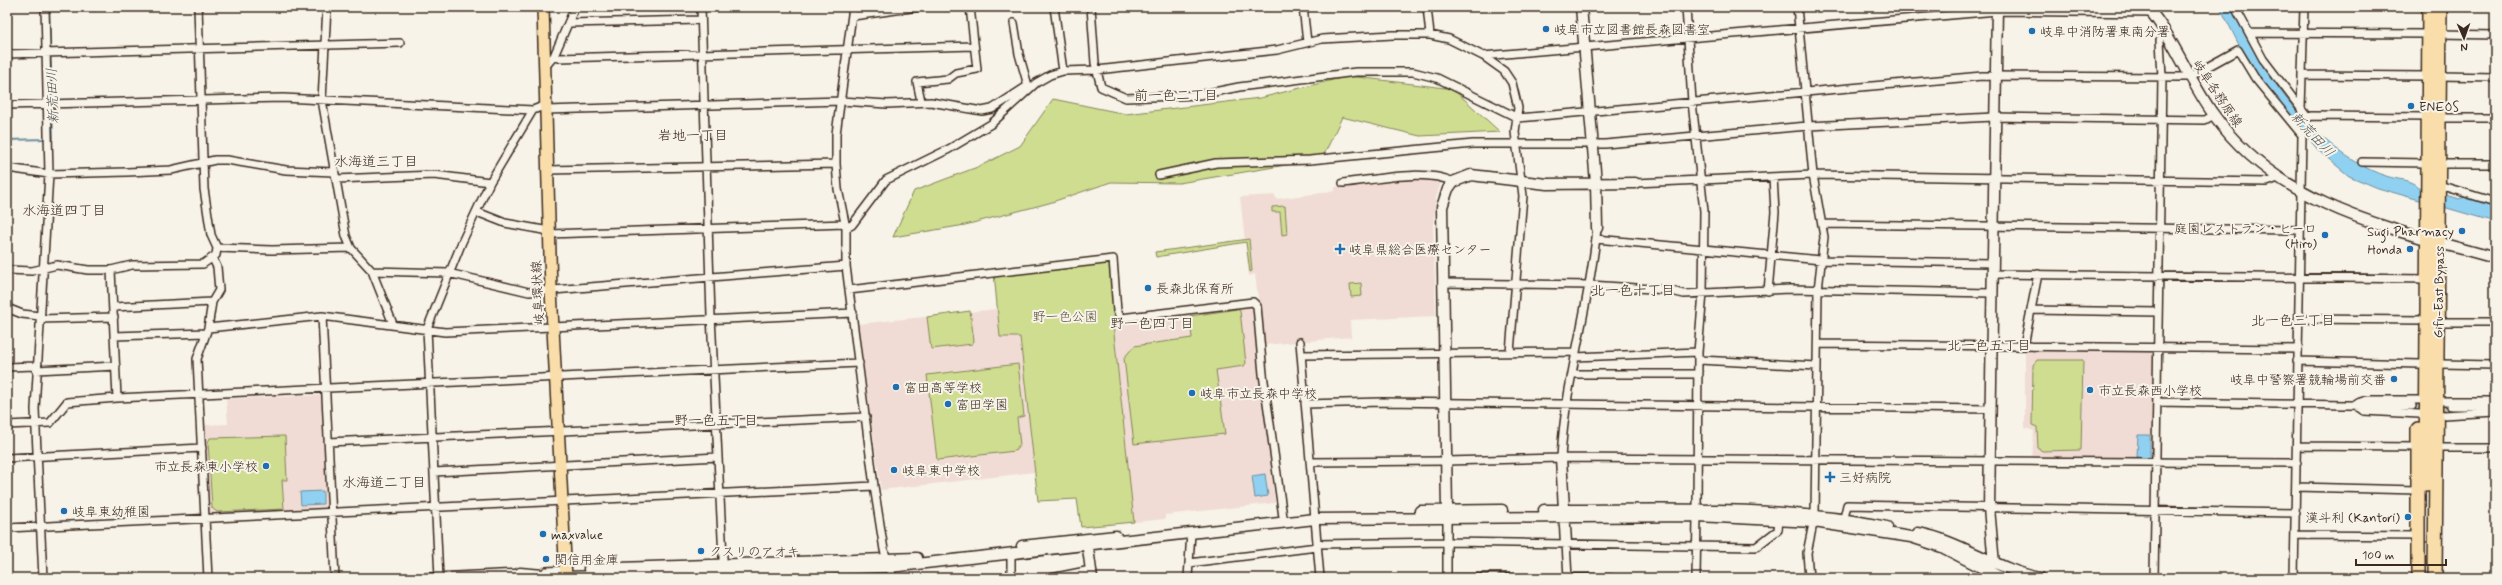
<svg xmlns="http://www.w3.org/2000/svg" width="2502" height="585" font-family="Mynerve,'Klee One',sans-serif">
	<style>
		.built { fill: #f0dcd4 }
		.green { fill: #cfdd91; stroke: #858458 }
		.water { fill: #90d1f2; stroke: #6e8e9d }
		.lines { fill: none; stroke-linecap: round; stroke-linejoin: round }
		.stream { stroke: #6e8e9d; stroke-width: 2 }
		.street-tunnel { stroke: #d1cbc0; stroke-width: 7; stroke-dasharray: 7 3.5; stroke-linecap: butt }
		.street-casing { stroke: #3b2a1e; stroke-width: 10 }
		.secondary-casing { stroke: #3b2a1e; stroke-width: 13 }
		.primary-casing { stroke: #3b2a1e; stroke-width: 14 }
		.highway-casing { stroke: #3b2a1e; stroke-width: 16 }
		.street { stroke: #f7f3e8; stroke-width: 7 }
		.secondary { stroke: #f7f3e8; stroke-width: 10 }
		.primary { stroke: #f9deab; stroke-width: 11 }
		.highway { stroke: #f9deab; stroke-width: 13 }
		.poi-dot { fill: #1f6fb2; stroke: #f7f3e8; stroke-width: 1.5 }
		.labels { text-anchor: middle; stroke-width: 4; stroke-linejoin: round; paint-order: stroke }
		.poi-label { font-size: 13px; fill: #3b2a1e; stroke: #f7f3e8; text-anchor: start }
		.street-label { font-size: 13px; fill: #3b2a1e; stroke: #f7f3e8 }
		.park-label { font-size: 13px; fill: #594e35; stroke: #f7f3e8 }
		.neighbourhood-label { font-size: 14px; fill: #3b2a1e; stroke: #f7f3e8 }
		.water-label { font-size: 14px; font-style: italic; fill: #505453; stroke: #f7f3e8 }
	</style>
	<rect width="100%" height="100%" fill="#f7f3e8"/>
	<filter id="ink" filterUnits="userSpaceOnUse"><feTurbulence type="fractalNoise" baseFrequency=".025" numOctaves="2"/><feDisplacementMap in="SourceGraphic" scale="8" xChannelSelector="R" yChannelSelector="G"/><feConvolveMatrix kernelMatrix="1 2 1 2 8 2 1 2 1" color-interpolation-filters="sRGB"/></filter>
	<g filter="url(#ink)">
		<path class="built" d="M1438,178L1442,180L1436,197L1433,224L1436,316L1350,320L1351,337L1264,345L1255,274L1249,276L1240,197L1275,195L1276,199L1335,191V187Z
			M1249,304L1253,307L1275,503L1165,515V519L1134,522L1113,324Z
			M997,309L1000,337H1020L1035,472L881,490L858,324Z
			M2025,348L2152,350L2156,352L2153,458L2151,461L2032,460L2034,431L2025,428Z
			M322,395L327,509L212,515L208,512L205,425L228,424L226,399Z"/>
		<path class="green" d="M1349,76L1453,89L1500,132L1420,136L1342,117L1322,159L1179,183L1111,182L1049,203L965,225L893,237L914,191L980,166L1020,146L1053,99L1126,114L1260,98Z
			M1285,206L1287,234L1282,235L1280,212H1272V207Z
			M1249,239L1252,271L1250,272L1246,242L1156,257L1155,252Z
			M1111,261L1118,323L1113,324L1134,522L1081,527L1077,499L1038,501L1020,337H1000L994,273Z
			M1361,283L1362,296L1351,297L1350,284Z
			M1237,309L1240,311L1246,363L1244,366L1216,370L1225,434L1134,444L1124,358L1134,346L1192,338L1190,316Z
			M970,311L974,341L972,344L931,349L927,317Z
			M2037,360H2083L2081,450L2042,451L2038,448L2037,427L2032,425L2033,365Z
			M1018,364L1024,416L1017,418L1020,445L1015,451L937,460L927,375Z
			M285,436L287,480H282L284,509L217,512L212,508L208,442L210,438Z"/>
		<path class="water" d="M2220,7H2231C2261,66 2297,127 2356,162C2366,168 2376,173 2386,176C2397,180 2410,179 2418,187L2459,199L2464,197L2495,206V222L2378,188L2349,176L2319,151L2263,84L2240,47Z
			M2138,435H2150V458L2137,457Z
			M1265,474L1268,496L1255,498L1252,476Z
			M323,491V504L301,505L300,492Z"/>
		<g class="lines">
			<path class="stream" d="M49,7L52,101
				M50,139H53L52,106
				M7,140L46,139"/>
			<path class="street-tunnel" d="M2412,406H2451"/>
			<g class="street-casing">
				<path id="street" d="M327,7L322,100L346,236L351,248L372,271L393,324
					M701,7L711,316L724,578
					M853,7L836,134V164L838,189L846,228V266L874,486L884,550L893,578
					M1054,7L1063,71
					M1091,7L1095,63L1101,87L1126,98L1199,95L1239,87L1356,72H1413L1437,78L1518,118L1982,76L2184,77H2189L2238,50L2255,78L2302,135L2294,578
					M1303,7L1307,42
					M1427,7L1430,35
					M1686,7L1692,102L1704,211L1703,293L1698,352L1697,509
					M1797,7L1813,175L1824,237L1818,290L1815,514L1807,553L1809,578
					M2235,7L2263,59L2308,118L2311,116L2428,117
					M853,16L918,7
					M568,23L701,20
					M1014,23L1019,54L1029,89
					M2249,33L2428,34
					M2440,34L2495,35
					M7,54L400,43
					M554,56L559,58L974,46
					M1483,56L1997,11L2152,13L2155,7
					M545,67L554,56L575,7
					M2303,75L2428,76
					M2440,76L2495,77
					M921,101L917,82L948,79L956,73L977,69L970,7
					M7,105L283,98L533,110
					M2301,109L2304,7
					M546,110L841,101L887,104L931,102L982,111L992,109L1026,87
					M2440,118H2495
					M2362,162L2427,163
					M2439,164H2495
					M7,168L49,174L127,172L171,170L215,160H227L286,170L334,172
					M547,170L836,164
					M1159,175L1216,163L1310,160L1473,144H1605L1808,126L1994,117L2205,120L2214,115
					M336,179L434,175L490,182
					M1343,183C1375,180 1425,168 1453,182
					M1635,183L1813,175L2267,182L2278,178
					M2439,185L2495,202
					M477,212L505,223L549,231
					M1822,224L2300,230
					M846,228L852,225L886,180L949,149L991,124L1036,83L1050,75L1063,71L1097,70L1277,50L1322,39L1393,35H1430L1449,39L1483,56L1504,71L1512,83L1518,108L1515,132L1523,196L1510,352
					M549,234L845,224
					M1596,239L1821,260L1991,263
					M217,248L272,250L351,248
					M7,270L32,271L57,265L88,270H111L132,265L203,264L216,255L217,248L211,235L204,189L198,7
					M111,270L117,398
					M372,271L448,273L529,292L846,266
					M1992,274L2427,279
					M1442,283L1590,285L1667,290L1684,294L1790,289L1991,293
					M849,290L1113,259L1117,311L1121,318L1253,302L1257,306L1263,374L1283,517
					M1768,291L1775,212L1773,177
					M113,307L212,302
					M7,308L22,314L40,316
					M2031,310L2158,312
					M322,316L335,578
					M40,319L114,317
					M2298,319L2427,320
					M2437,322H2495
					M208,328L322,316L445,332L853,313
					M114,336L206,333
					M1300,342L1320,578
					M1818,344L2297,349
					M2024,346L2038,274
					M1301,355L1575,352
					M1575,357L1698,352
					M1699,360L1817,366
					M2297,361L2420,364
					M2441,364L2495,365
					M7,367L36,366
					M36,370L116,366
					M1572,374H1699
					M2444,401H2495
					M2157,402L2412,406
					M2357,403L2367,400H2419
					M1305,404L1381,402L1990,409
					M2355,405L2364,411L2419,414
					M2451,406H2495
					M2443,415L2495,412
					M7,425L50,423L67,402L117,398L859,363
					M328,442L866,417
					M2298,446L2417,447
					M2443,448H2495
					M7,458L202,448
					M1561,458C1565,380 1590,305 1597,228
					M1310,462L1447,461L1561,458L2297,463
					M434,472L718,457
					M2296,487L2417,490
					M1844,518L1847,505L2296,513
					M7,528L874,486
					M2296,535L2419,536
					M1566,543L1568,578
					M1317,544L1448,542L1756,547L1778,530L1779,519
					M1011,554V578
					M1189,563L1317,547
					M546,571L566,570
					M43,578L35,409L49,174L45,7
					M208,578L197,359L208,328L212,302L219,290L217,267L213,259
					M412,578L523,573
					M439,578L427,329L462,242L490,182L533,110L546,105
					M1051,578L1091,570
					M1188,578L1191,533
					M1447,578V514
					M1455,578H1610
					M1696,578L1697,516
					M2154,578L2162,77L2160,40L2165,34"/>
			</g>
			<g class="secondary-casing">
				<path id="secondary" d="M1581,7L1596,183L1597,228
					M2147,7C2174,38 2189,81 2214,115C2279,207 2392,229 2495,258
					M1561,458L1566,543
					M1447,510L1442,207L1448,189L1453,182L1471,175L1547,184L1635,183
					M1544,510C1659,510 1774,504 1887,527
					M1420,511L1502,510
					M1918,533C1961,541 1997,570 2040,578
					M1087,541L1092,578
					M1022,546L1116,536
					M1994,564L1989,508L1997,7
					M589,569L917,558
					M520,573L566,577L890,567L1315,519L1697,516L1814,522L1911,537L1942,547L2002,578"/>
			</g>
			<g class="primary-casing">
				<path id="primary" d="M543,7L551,290L566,578"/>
			</g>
			<g class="highway-casing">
				<path id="highway" d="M2418,430V578
					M2426,484L2429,7
					M2435,578L2440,7"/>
			</g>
			<use href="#street" class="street"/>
			<use href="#secondary" class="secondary"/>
			<use href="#primary" class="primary"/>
			<use href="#highway" class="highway"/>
		</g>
	</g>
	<g class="poi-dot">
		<circle cx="1546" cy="29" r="4"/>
		<circle cx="2032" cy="31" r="4"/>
		<circle cx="2411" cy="106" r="4"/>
		<circle cx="2462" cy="231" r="4"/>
		<circle cx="2325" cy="235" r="4"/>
		<path d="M1338 243h4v4h4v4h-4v4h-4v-4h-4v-4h4z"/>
		<circle cx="2410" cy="249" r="4"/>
		<circle cx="1148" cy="288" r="4"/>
		<circle cx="2394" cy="379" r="4"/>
		<circle cx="896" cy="387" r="4"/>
		<circle cx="2090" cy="390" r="4"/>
		<circle cx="1192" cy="393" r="4"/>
		<circle cx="948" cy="404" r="4"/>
		<circle cx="266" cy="466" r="4"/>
		<circle cx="894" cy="470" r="4"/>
		<path d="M1828 471h4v4h4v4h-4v4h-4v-4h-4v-4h4z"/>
		<circle cx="64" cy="511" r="4"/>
		<circle cx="2408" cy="517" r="4"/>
		<circle cx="543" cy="534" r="4"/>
		<circle cx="701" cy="551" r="4"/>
		<circle cx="546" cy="559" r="4"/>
	</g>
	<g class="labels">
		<g class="poi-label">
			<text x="1554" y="34">岐阜市立図書館長森図書室</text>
			<text x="2040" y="36">岐阜中消防署東南分署</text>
			<text x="2419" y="111">ENEOS</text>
			<text x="2317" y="233" text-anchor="end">庭園レストラン・ヒーロ<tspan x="2317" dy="15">(Hiro)</tspan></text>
			<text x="2454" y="236" text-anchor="end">Sugi Pharmacy</text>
			<text x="1349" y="254">岐阜県総合医療センター</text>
			<text x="2402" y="254" text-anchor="end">Honda</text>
			<text x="1156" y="293">長森北保育所</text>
			<text x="2386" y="384" text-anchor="end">岐阜中警察署競輪場前交番</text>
			<text x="904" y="392">富田高等学校</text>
			<text x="2098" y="395">市立長森西小学校</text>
			<text x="1200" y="398">岐阜市立長森中学校</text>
			<text x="956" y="409">富田学園</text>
			<text x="258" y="471" text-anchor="end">市立長森東小学校</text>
			<text x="902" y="475">岐阜東中学校</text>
			<text x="1839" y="482">三好病院</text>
			<text x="72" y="516">岐阜東幼稚園</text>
			<text x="2400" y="522" text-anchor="end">漢斗利 (Kantori)</text>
			<text x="551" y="539">maxvalue</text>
			<text x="709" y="556">クスリのアオキ</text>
			<text x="554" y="564">関信用金庫</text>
		</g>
		<g class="street-label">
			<text transform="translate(2218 93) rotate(56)" y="5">岐阜各務原線</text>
			<text transform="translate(2438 292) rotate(-89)" y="5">Gifu-East Bypass</text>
			<text transform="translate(537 293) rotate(-93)" y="5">岐阜環状線</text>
		</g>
		<g class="park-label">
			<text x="1065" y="321">野一色公園</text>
		</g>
		<g class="neighbourhood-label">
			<text x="1176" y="100">前一色二丁目</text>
			<text x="693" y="140">岩地一丁目</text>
			<text x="376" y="166">水海道三丁目</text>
			<text x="64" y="215">水海道四丁目</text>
			<text x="1633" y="295">北一色十丁目</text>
			<text x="2293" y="325">北一色三丁目</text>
			<text x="1152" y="328">野一色四丁目</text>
			<text x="1989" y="350">北一色五丁目</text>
			<text x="716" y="425">野一色五丁目</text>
			<text x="384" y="487">水海道二丁目</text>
		</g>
		<g class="water-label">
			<text transform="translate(52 96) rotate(-92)" y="5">新荒田川</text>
			<text transform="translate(2313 134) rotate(47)" y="5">新荒田川</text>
		</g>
	</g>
	<rect width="2502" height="585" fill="none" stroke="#f7f3e8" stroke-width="24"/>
	<rect x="12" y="12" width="2478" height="561" fill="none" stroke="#3b2a1e" stroke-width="1.5" filter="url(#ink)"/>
	<g transform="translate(2464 38) rotate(178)" stroke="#f7f3e8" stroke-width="3" paint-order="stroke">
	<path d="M0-3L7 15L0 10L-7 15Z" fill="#3b2a1e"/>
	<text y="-6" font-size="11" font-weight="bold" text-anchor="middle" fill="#3b2a1e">N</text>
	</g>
	<path d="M2356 559v6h90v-6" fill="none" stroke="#3b2a1e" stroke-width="2"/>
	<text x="2362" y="559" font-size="12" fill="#3b2a1e" stroke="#f7f3e8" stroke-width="3" paint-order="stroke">100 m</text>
</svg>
